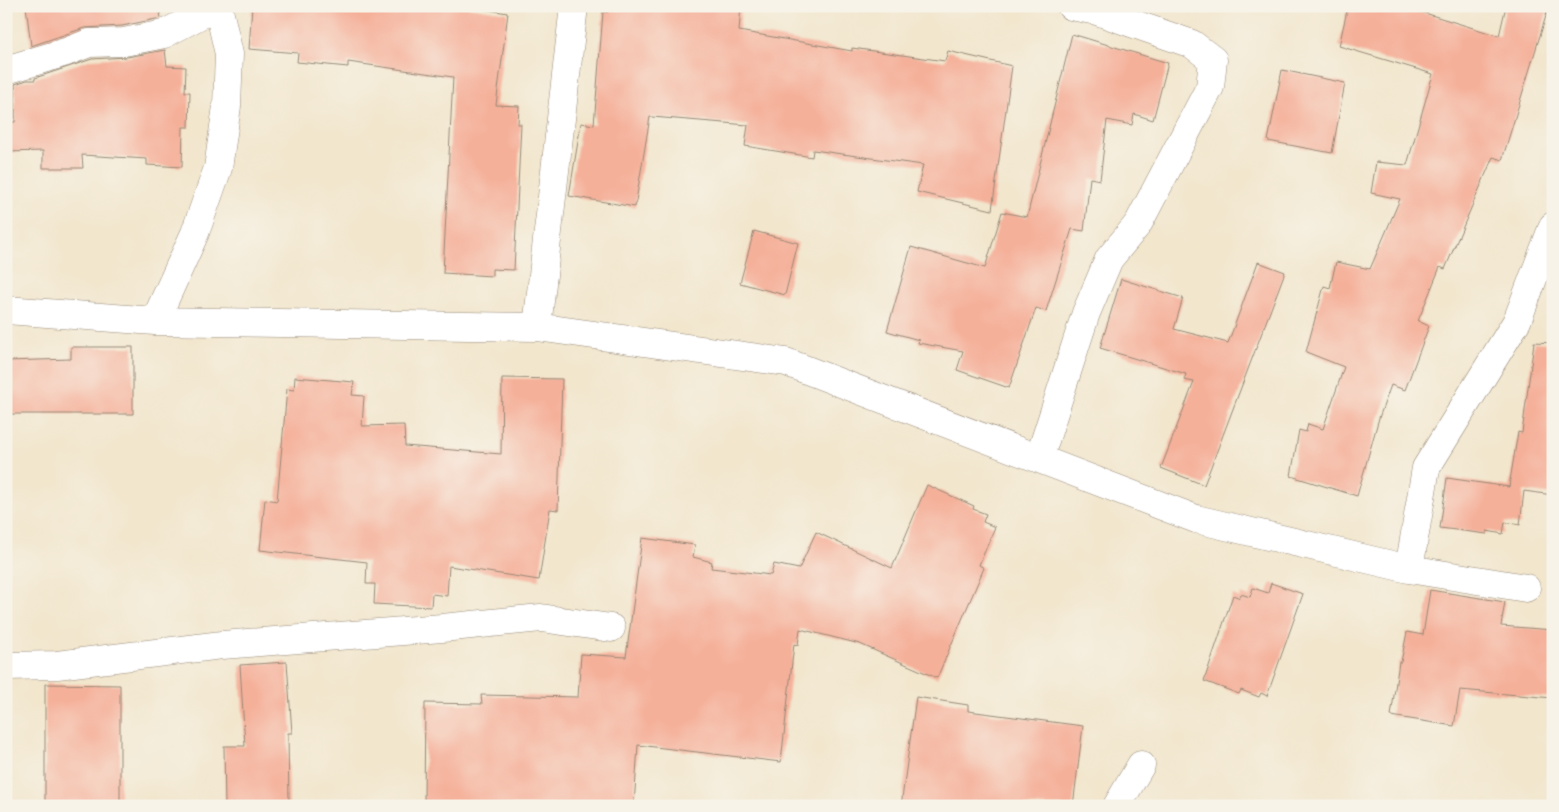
<svg xmlns="http://www.w3.org/2000/svg" width="1559" height="812" font-family="'Architects Daughter',sans-serif">
	<style>
		.building { fill: #f5b09a }
		.lines { fill: none; stroke-linecap: round; stroke-linejoin: round }
		.minor-casing { stroke: #968876; stroke-width: 29 }
		.minor { stroke: #fff; stroke-width: 28 }
	</style>
	<rect width="100%" height="100%" fill="#f7f3e8"/>
	<filter id="ink" filterUnits="userSpaceOnUse"><feTurbulence type="fractalNoise" baseFrequency=".02" numOctaves="2"/><feDisplacementMap in="SourceGraphic" scale="10" xChannelSelector="R" yChannelSelector="G"/><feConvolveMatrix kernelMatrix="1 2 1 2 8 2 1 2 1" color-interpolation-filters="sRGB"/></filter>
	<filter id="wash" filterUnits="userSpaceOnUse"><feTurbulence type="fractalNoise" baseFrequency=".0096" numOctaves="4" result="noise"/><feDisplacementMap in="SourceGraphic" scale="20" xChannelSelector="R" yChannelSelector="G"/><feGaussianBlur stdDeviation="1.12" result="paint"/><feColorMatrix in="noise" values="0 0 0 0 0 0 0 0 0 0 0 0 0 0 0 0 0 1.4 0 .05"/><feComposite in="paint" operator="in"/></filter>
	<g filter="url(#wash)">
		<rect width="100%" height="100%" fill="#f2e6cd"/>
		<g id="blocks">
			<path class="building" d="M26,6H159L161,18L122,26L84,28L31,46Z
				M252,6H462L508,13L496,105L519,106L518,124H521L514,270L492,269V276L443,273L453,77L348,62V67L297,62L298,53L249,49Z
				M608,6H741L739,31L852,51V48L945,61L948,51L1012,66L992,210L917,192L923,165L813,150L812,157L745,146L748,125L652,117H650L635,207L569,196L581,123L594,125L603,12H608Z
				M1348,6H1402L1499,36L1506,6H1549L1502,160L1493,157L1445,269L1440,267L1418,321L1429,326L1405,390L1391,385L1379,418L1357,496L1291,476L1299,430L1306,432L1308,424L1323,429L1344,367L1306,352L1324,286L1330,288L1336,262L1370,269L1400,199L1371,193L1376,162L1407,165L1433,74L1339,46Z
				M1072,34L1168,63L1153,120L1134,114L1132,125L1107,120L1100,180L1090,178L1084,231L1072,229L1046,311L1036,308L1009,388L957,370L963,351L918,343L919,340L887,331L911,247L985,268L1002,212L1027,217Z
				M165,50L167,66L186,67L185,92H190L189,127H183L182,167L147,165V159L82,155L83,168H43V151L6,152V122H15V84L27,80H35V78L92,59L127,57Z
				M1282,70L1345,83L1332,153L1268,141Z
				M754,231L798,243L785,295L740,283Z
				M1258,262L1285,272L1204,485L1161,468L1194,382L1184,380L1186,374L1100,348L1121,279L1183,298L1174,329L1228,343Z
				M1534,342L1553,343V495L1524,491L1520,525L1505,522L1503,534L1487,531V534L1440,528L1447,478L1509,487L1518,432L1522,433Z
				M71,347H133V414H6V361L71,359Z
				M295,377L354,382L352,395L364,396L362,426L404,425L405,446L501,454L502,378L562,379L558,510L550,509L539,580L449,566L447,596L432,594L431,607L374,604L375,584H366L367,562L260,550L265,499L277,501L287,389L294,390Z
				M927,485L974,506L973,509L986,514L983,522L995,527L979,565L984,568L937,678L860,644L800,629L798,645L794,644L781,762L638,745L634,806L424,804L425,703L482,704L481,695L578,697L581,654L626,657L642,538L695,545L693,557L712,562L711,568L771,575L774,564L799,569L816,532L892,568Z
				M1271,583L1303,594L1267,696L1261,693L1259,697L1241,690L1239,694L1204,681L1233,595L1240,598L1241,594L1250,597L1253,588L1268,593Z
				M1430,590L1505,602L1501,626L1553,630V698L1460,690L1454,726L1391,716L1399,662H1401L1407,632L1423,635Z
				M287,662L292,733H288L289,806H225L224,746H245L240,665Z
				M45,684L120,685V806H45Z
				M916,697L968,705V711L1083,726L1073,806H901Z"/>
		</g>
	</g>
	<g filter="url(#ink)">
		<use href="#blocks" fill-opacity="0" stroke="#968876" stroke-width="1"/>
		<g class="lines">
			<g class="minor-casing">
				<path id="minor" d="M6,70L66,52L89,43L124,42L164,34L217,6
					M6,310L155,321L537,327L786,362L1196,519L1409,569L1526,588
					M155,321L195,233L218,168L227,106L229,54L218,6
					M537,327L574,6
					M1039,459L1086,313L1109,259L1138,224L1210,87L1213,60L1192,44L1097,11L1071,6
					M1409,569L1426,468L1517,321L1553,226
					M6,666L57,665L222,645L442,628L541,618L611,628
					M1117,806L1141,765"/>
			</g>
			<use href="#minor" class="minor"/>
		</g>
	</g>
	<rect width="1559" height="812" fill="none" stroke="#f7f3e8" stroke-width="25"/>
</svg>
